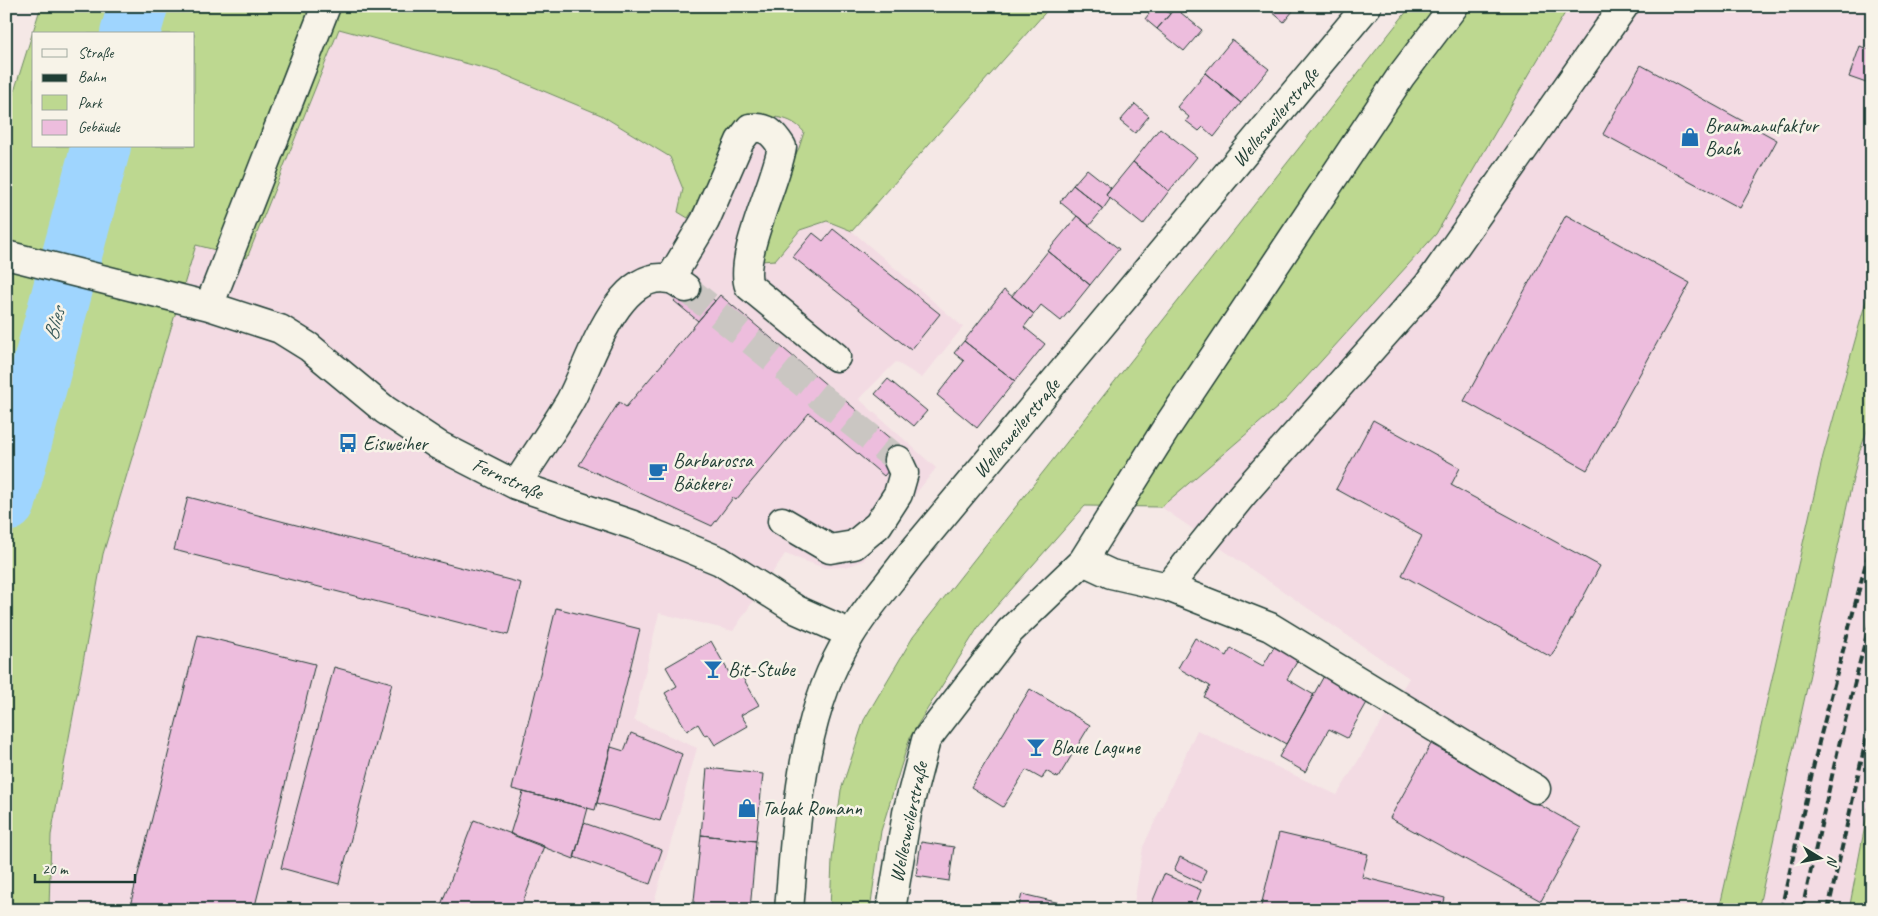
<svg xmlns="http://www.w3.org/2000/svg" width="1878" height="916" font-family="Caveat,sans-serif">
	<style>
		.built { fill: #f3dbe3 }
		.green { fill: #bdd890; stroke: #6e8a62; fill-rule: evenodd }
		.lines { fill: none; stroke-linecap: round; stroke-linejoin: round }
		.river { stroke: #9fd5fe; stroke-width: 60 }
		.building { fill: #edbddd; stroke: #1f3d34 }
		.minor-tunnel { stroke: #cac6c2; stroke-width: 28; stroke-dasharray: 28 14; stroke-linecap: butt }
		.minor-casing { stroke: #1f3d34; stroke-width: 31 }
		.minor { stroke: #f7f3e8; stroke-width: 28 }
		.rail { stroke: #1f3d34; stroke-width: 4; stroke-dasharray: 8 4; stroke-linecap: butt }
		.labels { text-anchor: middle; stroke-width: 5; stroke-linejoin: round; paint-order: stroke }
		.street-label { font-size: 20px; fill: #1f3d34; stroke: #f7f3e8 }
		.poi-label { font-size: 20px; fill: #1f3d34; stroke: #f7f3e8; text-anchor: start }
		.water-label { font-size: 21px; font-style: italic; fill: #395b5c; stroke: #f7f3e8 }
	</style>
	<rect width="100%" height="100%" fill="#f5e8e6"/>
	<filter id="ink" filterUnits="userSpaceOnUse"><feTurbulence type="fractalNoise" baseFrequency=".02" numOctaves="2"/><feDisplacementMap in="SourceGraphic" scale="10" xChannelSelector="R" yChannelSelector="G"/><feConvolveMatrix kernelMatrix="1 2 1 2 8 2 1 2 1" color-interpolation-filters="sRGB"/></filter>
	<g filter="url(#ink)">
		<path class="built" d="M1569,6H1872V279L1823,456L1719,910H1133L1143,847L1197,730L1337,795L1409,678L1161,507L1285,401L1436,234Z
			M339,29L498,72L601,115L670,157L683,189L678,212L688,218L753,116L777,117L797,122L805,131L799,148L779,186L775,260L800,230L827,221L852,231L963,327L922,378L896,362L859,399L936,468L863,561L846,567L825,568L785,554L733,631L659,613L634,720L697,748L652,910H49L51,835L103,554L196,244L247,258Z
			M1872,417V794L1849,910H1758L1858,456Z"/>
		<path class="green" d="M41,6H1051L852,231L827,221L800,230L775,260L761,261L779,186L799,148L804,132C790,115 773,117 752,116L688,218L678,212L683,189L670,157L601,115L498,72L339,29L247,258L196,245L103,554L51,835L49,910H6V117ZM34,34H194V146H34Z
			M1411,6H1569L1436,234L1285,401L1161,507L1085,506L979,626L910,737L881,831L870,910H830L832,860L841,790L864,720L913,637Z
			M1872,279V417L1858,456L1758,910H1719L1823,456Z
			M1872,794V910H1849L1870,799Z"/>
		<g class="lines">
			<path class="river" d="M130,34L138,6
				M6,502L101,146"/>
		</g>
		<path class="building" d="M1155,6H1160L1170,14L1157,29L1145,19Z
			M1265,6H1297L1284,22Z
			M1175,8L1202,30L1184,51L1157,29Z
			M1232,40L1269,69L1241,103L1205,73Z
			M1860,46L1872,51V85L1849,77Z
			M1641,65L1777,140L1740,208L1603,134Z
			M1205,73L1241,103L1214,137L1203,127L1199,131L1186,121L1189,117L1177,107Z
			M1135,104L1149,116L1135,133L1120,121Z
			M1160,128L1197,157L1169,191L1133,162Z
			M1133,162L1169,191L1143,225L1106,195Z
			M1087,169L1111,188L1106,195L1110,199L1103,209L1073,185Z
			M1073,185L1103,209L1089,226L1060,202Z
			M1566,215L1690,283L1587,470L1464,401Z
			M1077,216L1119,249L1090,285L1048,251Z
			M833,229L940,314L911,350L793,257L813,233L823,241Z
			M1048,251L1090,285L1061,321L1041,305L1034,314L1012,296Z
			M691,281L715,301L698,321L674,301Z
			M1004,290L1034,314L1024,327L1045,344L1015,381L964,341Z
			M720,295L905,451L884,476L809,413L736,500L733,498L712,526L579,465L619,402L626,407Z
			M964,341L1015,381L977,428L937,395L964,361L954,353Z
			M888,379L927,411L914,426L875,394Z
			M1373,420L1460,468L1451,485L1600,566L1551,657L1402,575L1422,536L1336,489Z
			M188,497L521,583L508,635L174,550Z
			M556,608L640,629L595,810L512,789Z
			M198,635L315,664L254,910H129Z
			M1195,638L1227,656L1231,648L1263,666L1274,647L1298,660L1287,679L1314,695L1286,744L1204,697L1210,686L1178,668Z
			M711,641L732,678L740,673L759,705L741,715L748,726L715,745L708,734L705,736L698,724L687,731L665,693L677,686L666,667Z
			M334,667L392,683L339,884L281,868Z
			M1325,674L1369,699L1347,738L1329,729L1305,772L1279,757Z
			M1030,689L1090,725L1058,778L1046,771L1042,779L1026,770L1003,807L971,787Z
			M631,733L682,754L660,821L597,803L611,747L624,751Z
			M1431,744L1581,828L1541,901L1390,818Z
			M707,768L763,774L756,841L701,835Z
			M523,792L588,808L574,859L510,834Z
			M474,820L544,846L520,910H439Z
			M584,823L662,850L650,884L574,857Z
			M1279,833L1368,854L1362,877L1445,898L1442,910H1260Z
			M701,835L756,841L750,910H693Z
			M921,842L954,847L949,881L916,876Z
			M1180,857L1206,870L1201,883L1174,870Z
			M1164,874L1201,890L1193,910H1149Z
			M1022,894L1077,907L1076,910H1018Z"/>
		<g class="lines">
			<path class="minor-tunnel" d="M686,288L898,460"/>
			<g class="minor-casing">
				<path id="minor" d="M6,255L209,306L280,329L309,347L385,410L438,445L516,485L633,525L720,561L797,610L851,634
					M670,279L705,221L740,141L750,128C767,126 773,133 782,147C777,181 738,257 749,286L836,357
					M209,306L326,6
					M516,485C534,457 553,430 570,401C589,367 616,268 669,279C675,280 681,285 686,288
					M782,521L830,549L854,545L878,525L898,494L904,473L898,460
					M1083,561L1111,574L1168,587L1270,627L1536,789
					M1168,587L1243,494L1428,285L1624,6
					M789,910C797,817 800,715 851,634C868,606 891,581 910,555L1367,6
					M891,910L907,813L926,740L1010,631L1083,561L1167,427L1401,76L1454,6"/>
			</g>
			<use href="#minor" class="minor"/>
			<path class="rail" d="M1781,910L1819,742L1872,540
				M1802,910L1838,749L1872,614
				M1828,910L1872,713"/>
		</g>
	</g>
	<defs>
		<g id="shop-bare" transform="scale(1.5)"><path d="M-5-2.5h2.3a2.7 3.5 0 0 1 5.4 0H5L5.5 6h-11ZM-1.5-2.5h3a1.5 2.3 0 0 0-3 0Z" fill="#1f6fb2" stroke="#f7f3e8" stroke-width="2.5" paint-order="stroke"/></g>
		<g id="bus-bare" transform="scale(1.5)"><path d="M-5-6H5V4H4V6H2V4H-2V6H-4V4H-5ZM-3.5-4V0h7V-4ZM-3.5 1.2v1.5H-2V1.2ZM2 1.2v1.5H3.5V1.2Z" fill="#1f6fb2" stroke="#f7f3e8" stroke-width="2.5" paint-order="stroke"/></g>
		<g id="cafe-bare" transform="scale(1.5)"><path d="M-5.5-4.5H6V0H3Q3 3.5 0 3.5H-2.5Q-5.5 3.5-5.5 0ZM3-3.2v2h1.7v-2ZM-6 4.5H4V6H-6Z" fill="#1f6fb2" stroke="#f7f3e8" stroke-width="2.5" paint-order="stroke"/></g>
		<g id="bar-bare" transform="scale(1.5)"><path d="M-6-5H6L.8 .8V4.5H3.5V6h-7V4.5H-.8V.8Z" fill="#1f6fb2" stroke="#f7f3e8" stroke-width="2.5" paint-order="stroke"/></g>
	</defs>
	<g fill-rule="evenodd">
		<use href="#shop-bare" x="1690" y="137"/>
		<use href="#bus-bare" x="348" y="443"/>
		<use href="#cafe-bare" x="658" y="471"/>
		<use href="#bar-bare" x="713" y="669"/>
		<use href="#bar-bare" x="1036" y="747"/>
		<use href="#shop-bare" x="747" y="808"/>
	</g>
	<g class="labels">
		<g class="street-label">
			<text transform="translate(1275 117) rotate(-50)" y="7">Wellesweilerstraße</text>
			<text transform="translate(1016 428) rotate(-50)" y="7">Wellesweilerstraße</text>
			<text transform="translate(508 478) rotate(24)" y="7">Fernstraße</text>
			<text transform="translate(908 822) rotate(-78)" y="7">Wellesweilerstraße</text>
		</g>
		<g class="poi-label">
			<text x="1705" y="132">Braumanufaktur<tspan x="1705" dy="23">Bach</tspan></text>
			<text x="363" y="450">Eisweiher</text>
			<text x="673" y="467">Barbarossa<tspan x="673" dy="23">Bäckerei</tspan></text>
			<text x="728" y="676">Bit-Stube</text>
			<text x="1051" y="754">Blaue Lagune</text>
			<text x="762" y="815">Tabak Romann</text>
		</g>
		<g class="water-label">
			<text transform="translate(54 324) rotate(-75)" y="7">Blies</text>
		</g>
	</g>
	<rect width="1878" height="916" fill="none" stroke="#f7f3e8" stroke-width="25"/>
	<rect x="12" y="12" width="1853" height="891" fill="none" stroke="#1f3d34" stroke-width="2" filter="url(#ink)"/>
	<rect x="32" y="32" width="162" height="115" fill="#f7f3e8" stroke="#a1aaa0"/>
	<rect x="42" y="49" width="25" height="8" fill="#f7f3e8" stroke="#a1aaa0"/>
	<text x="78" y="58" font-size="15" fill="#1f3d34">Straße</text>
	<rect x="42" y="74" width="25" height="8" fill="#1f3d34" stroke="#a1aaa0"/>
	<text x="78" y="82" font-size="15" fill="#1f3d34">Bahn</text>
	<rect x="42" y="95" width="25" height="15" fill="#bdd890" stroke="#a1aaa0"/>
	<text x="78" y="108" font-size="15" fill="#1f3d34">Park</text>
	<rect x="42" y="120" width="25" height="15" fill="#edbddd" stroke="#a1aaa0"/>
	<text x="78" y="132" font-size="15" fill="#1f3d34">Gebäude</text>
	<g transform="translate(1820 858) rotate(100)" stroke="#f7f3e8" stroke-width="4" paint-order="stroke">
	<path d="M0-4L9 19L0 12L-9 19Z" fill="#1f3d34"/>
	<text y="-8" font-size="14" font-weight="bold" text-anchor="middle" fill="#1f3d34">N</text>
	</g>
	<path d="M35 874v8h100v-8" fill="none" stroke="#1f3d34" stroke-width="2.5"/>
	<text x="42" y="874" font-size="15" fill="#1f3d34" stroke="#f7f3e8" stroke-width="4" paint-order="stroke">20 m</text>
</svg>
